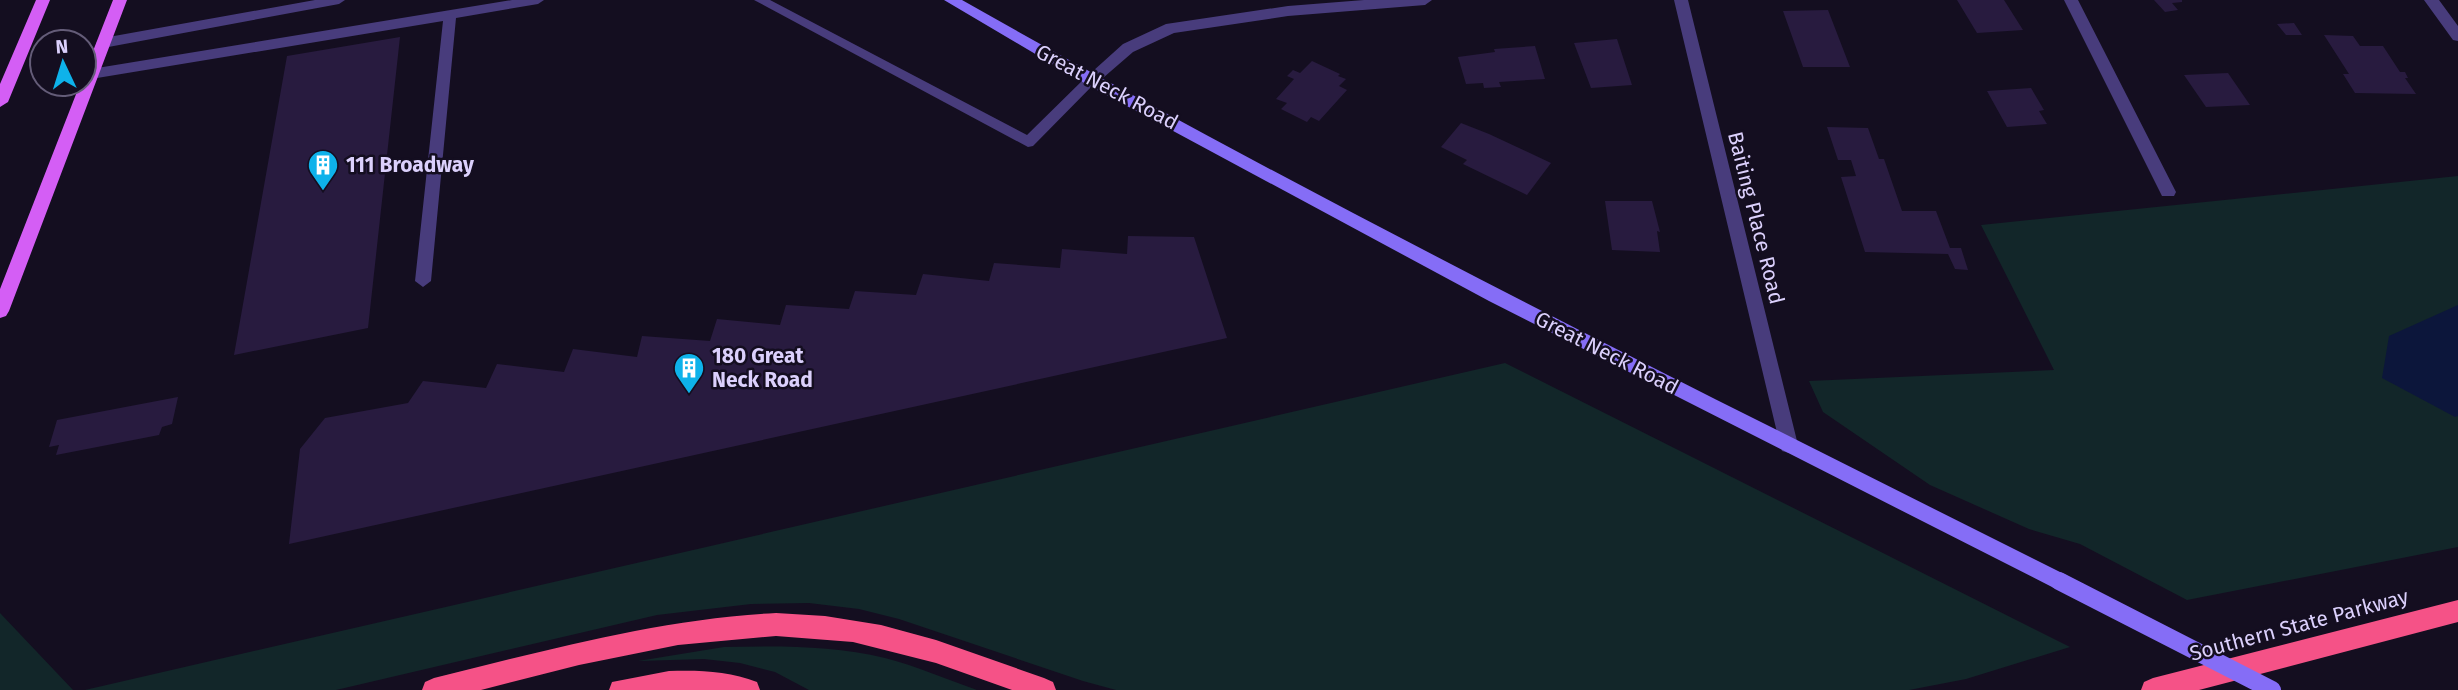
<svg xmlns="http://www.w3.org/2000/svg" width="2458" height="690" font-family="'Fira Sans',sans-serif">
	<style>
		.green { fill: #122629 }
		.water { fill: #0c163b }
		.building { fill: #281b3f }
		.lines { fill: none; stroke-linecap: round; stroke-linejoin: round }
		.service { fill: #483c7c; fill-rule: evenodd }
		.minor { fill: #483c7c; fill-rule: evenodd }
		.secondary { fill: #856df6; fill-rule: evenodd }
		.primary { fill: #d45ef5; fill-rule: evenodd }
		.motorway { fill: #f55287; fill-rule: evenodd }
		.secondary-bridge { stroke: #856df6; stroke-width: 18 }
		.labels { text-anchor: middle; stroke-width: 5; stroke-linejoin: round; paint-order: stroke }
		.street-label { font-size: 21px; fill: #dbd0fc; stroke: #140e20 }
		.poi-label { font-size: 21px; font-weight: bold; fill: #dbd0fc; stroke: #140e20; text-anchor: start }
	</style>
	<rect width="100%" height="100%" fill="#140e20"/>
	<path class="green" d="M2458,176V547L2187,600L2080,544L2029,529L1930,485L1823,412L1809,381L2054,370L1981,225Z
		M1505,363L2070,647L1966,679L1909,690H1116L1083,681L899,619L859,609L809,603L751,604L657,615L336,690H85Z
		M0,613L73,690H0Z
		M724,647C778,646 832,645 885,658C916,666 946,679 977,690H809L775,672L740,663L704,659L638,661Z"/>
	<path class="water" d="M2458,305V416L2455,417L2382,378L2389,336Z"/>
	<path class="building" d="M1957,0H2004L2023,30L1977,33Z
		M2154,0H2182V2L2172,3L2178,10L2165,12Z
		M1828,10L1850,67H1803L1783,11Z
		M2294,23L2302,35H2286L2277,24Z
		M2324,35L2353,36L2360,46H2383L2400,72H2405L2408,78H2405L2416,94L2355,93L2343,74H2349Z
		M400,37L368,328L234,355L287,56Z
		M1617,39L1632,85L1591,88L1574,43Z
		M1535,46L1545,79L1499,82L1501,87L1484,88L1483,83L1466,84L1458,57L1495,52L1494,49Z
		M1312,61L1340,74L1338,76L1346,79L1339,86L1347,90L1319,121L1311,117L1307,122L1281,109L1287,103L1276,99L1294,79L1287,76L1293,70L1300,73Z
		M2228,73L2250,105L2206,107L2184,75Z
		M2031,88L2044,110L2039,111L2047,124L2007,127L1987,91Z
		M1461,123L1489,134L1551,163L1527,195L1463,164L1467,160L1441,147Z
		M1827,127L1868,128L1879,159H1884L1902,211H1936L1950,248H1961L1968,270L1955,269L1948,254L1865,252L1841,177L1856,176L1851,160H1838Z
		M1605,201H1652L1660,232L1657,231L1660,252L1612,250Z
		M1128,236L1194,237L1227,338L289,544L300,449L325,418L408,403L423,381L486,388L497,364L564,372L573,349L637,357L642,336L710,341L717,319L780,325L786,305L849,309L855,291L916,295L923,274L989,281L994,263L1060,268L1062,249L1127,254Z
		M178,397L172,424L162,427L159,435L56,455L59,445L49,447L57,420Z"/>
	<g class="lines">
		<path class="service" d="M315,0H345L339,4L103,48L96,43L103,38Z
			M512,0H544L538,4L456,18L431,281L423,287L415,281L443,21L91,79L84,74L91,69Z
			M754,0H770L1027,135L1086,77L1091,75L1098,80L1033,146L1028,147Z"/>
		<path class="minor" d="M1364,0H1432L1425,5L1288,16L1174,33L1133,52L1096,84L1091,85L1083,80L1123,44L1166,24L1288,6Z
			M1674,0H1688L1798,445L1796,451L1789,453L1782,451L1780,445Z
			M2064,0H2078L2176,192L2174,196H2162Z
			M2424,0H2439L2458,26V41L2453,40Z"/>
		<path class="secondary" d="M944,0H962C1323,205 1695,389 2066,575L2069,581L2066,587L2059,590L2052,587L1489,301L1086,84Z"/>
		<path class="primary" d="M36,0H50L8,102L0,107V84Z
			M113,0H127L9,311L6,316L0,318V289L80,84H84V74Z"/>
		<path class="motorway" d="M2458,600V622L2199,690H2141L2144,682L2153,678Z
			M776,613L825,616L881,625L936,640L1044,678L1053,682L1056,690H1012L936,663L853,642L776,636L678,645L579,665L481,690H422L425,682L434,678C548,650 659,619 776,613Z
			M669,671C699,670 729,671 757,682L760,690H609L612,682Z"/>
		<path class="secondary-bridge" d="M2059,581L2272,690"/>
	</g>
	<defs>
		<g id="building-pin" transform="scale(1.575)"><path d="M0 17L-7.5 6A9.5 9.5 0 1 1 7.5 6Z" fill="#0eb2ea" stroke="#140e20"/><path d="M-4-6H4V6H1V3H-1V6H-4ZM-2.5-4.3h1.7v1.8h-1.7ZM.8-4.3h1.7v1.8H.8ZM-2.5-1h1.7V.8h-1.7ZM.8-1h1.7V.8H.8Z" fill="#fff"/></g>
	</defs>
	<g fill-rule="evenodd">
		<use href="#building-pin" x="323" y="165"/>
		<use href="#building-pin" x="689" y="368"/>
	</g>
	<g class="labels">
		<g class="street-label">
			<text transform="translate(1107 87) rotate(28)" y="7">Great Neck Road</text>
			<text transform="translate(1756 218) rotate(76)" y="7">Baiting Place Road</text>
			<text transform="translate(1607 353) rotate(27)" y="7">Great Neck Road</text>
			<text transform="translate(2299 625) rotate(-15)" y="7">Southern State Parkway</text>
		</g>
		<g class="poi-label">
			<text x="346" y="172">111 Broadway</text>
			<text x="712" y="363">180 Great<tspan x="712" dy="24">Neck Road</tspan></text>
		</g>
	</g>
	<g transform="translate(63 63) rotate(356)"><circle r="33" fill="#140e20" stroke="#645c78" stroke-width="2"/>
	<path d="M0-5L12 26L0 18L-12 26Z" fill="#0eb2ea"/>
	<text y="-10" font-size="19" font-weight="bold" text-anchor="middle" fill="#dbd0fc">N</text>
	</g>
</svg>
